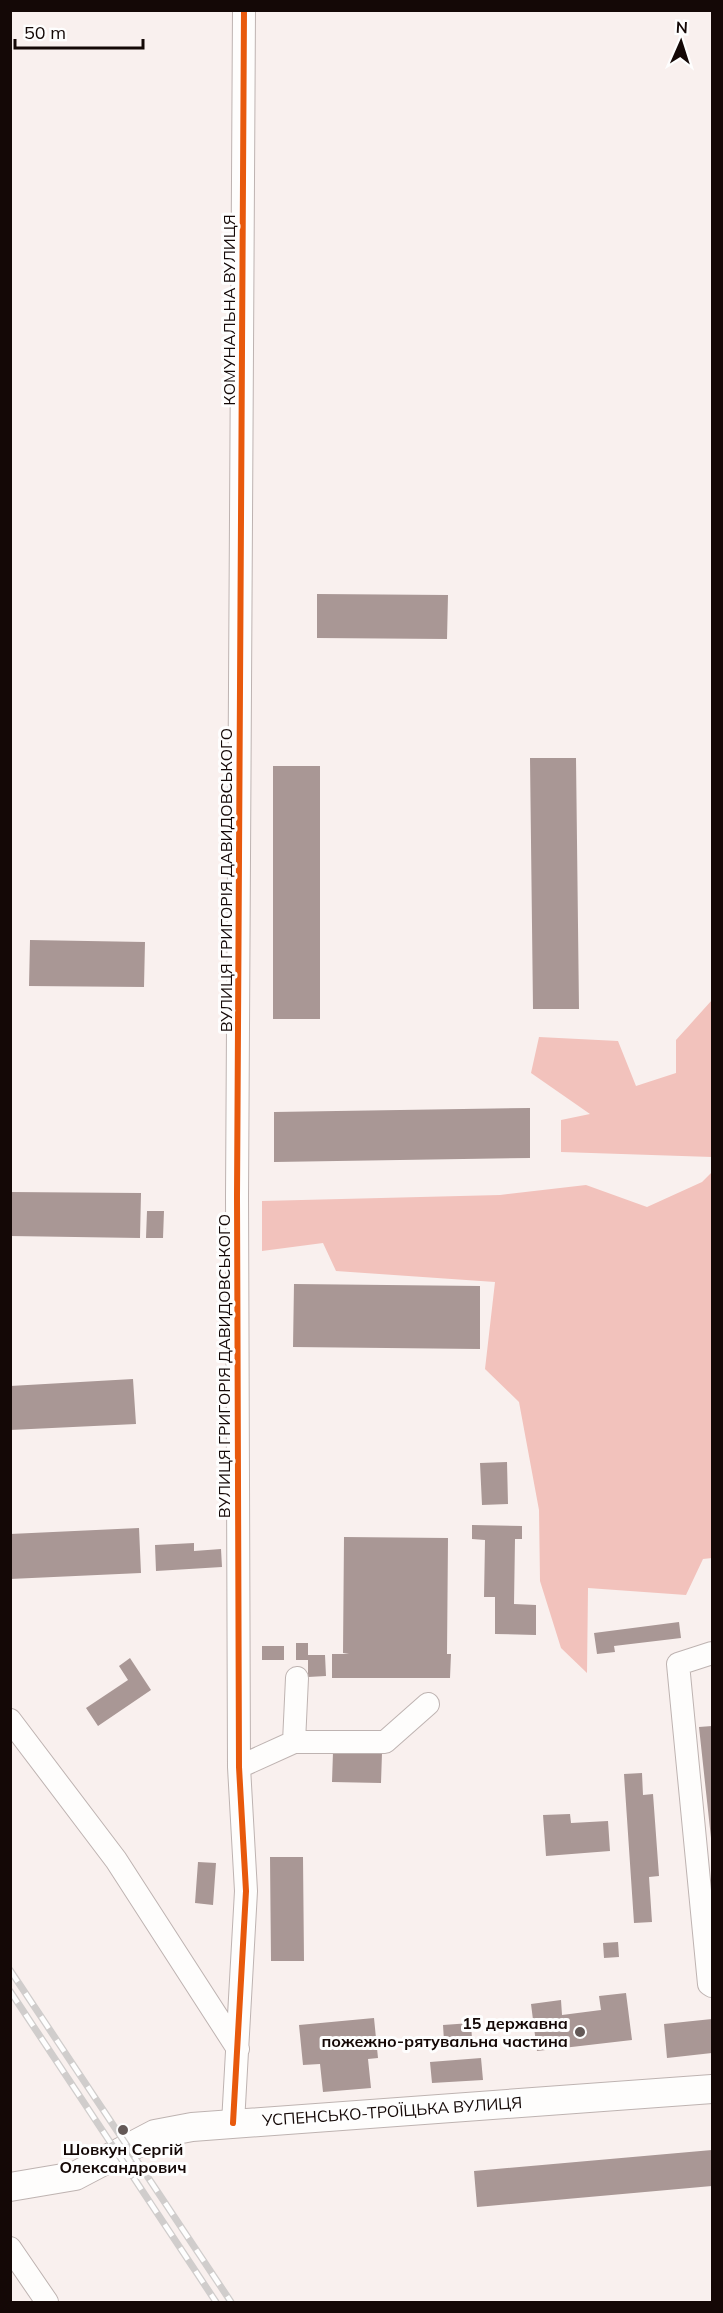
<svg xmlns="http://www.w3.org/2000/svg" width="723" height="2313" font-family="Mulish,sans-serif">
	<style>
		.forest { fill: #f2c2bc }
		.building { fill: #a99795 }
		.lines { fill: none; stroke-linecap: round; stroke-linejoin: round }
		.minor-casing { stroke: #beb3b1; stroke-width: 24 }
		.major-casing { stroke: #beb3b1; stroke-width: 30 }
		.minor { stroke: #fefdfc; stroke-width: 22 }
		.major { stroke: #fefdfc; stroke-width: 28 }
		.rail-casing { stroke: #d0cdcc; stroke-width: 7 }
		.rail { stroke: #fefefe; stroke-width: 4.5; stroke-dasharray: 14; stroke-linecap: butt }
		.cycleway-casing { stroke: #fefefe; stroke-width: 10 }
		.cycleway { stroke: #e8590c; stroke-width: 6 }
		.poi-dot { fill: #645957; stroke: #fefefe; stroke-width: 2 }
		.labels { text-anchor: middle; stroke-width: 6; stroke-linejoin: round; paint-order: stroke }
		.street-label { font-size: 16px; fill: #140806; stroke: #fefefe }
		.poi-label { font-size: 16px; font-weight: bold; fill: #140806; stroke: #fefefe; text-anchor: end }
	</style>
	<rect width="100%" height="100%" fill="#f9f0ee"/>
	<path class="forest" d="M712,1000V1157L561,1152V1120L590,1114L531,1073L539,1037L618,1041L636,1086L676,1073V1040Z
		M712,1172V1558L703,1559L686,1595L588,1588L587,1673L561,1648L540,1581L539,1510L519,1402L485,1369L495,1282L336,1271L323,1243L262,1251V1201L500,1195L586,1185L647,1207L702,1182Z"/>
	<path class="building" d="M317,594L448,595L447,639L317,638Z
		M530,758H576L579,1009H533Z
		M273,766H320V1019H273Z
		M30,940L145,942L144,987L29,986Z
		M530,1108V1158L274,1162V1112Z
		M10,1192L141,1193L140,1238L10,1236Z
		M147,1211H164L163,1238H146Z
		M294,1284L480,1286V1349L293,1347Z
		M133,1379L136,1424L10,1430V1386Z
		M507,1462L508,1504L482,1505L480,1463Z
		M472,1525L522,1526V1539H515L514,1604L536,1605V1635L495,1634V1597H484L485,1540L472,1539Z
		M139,1528L141,1573L10,1579V1534Z
		M344,1537L448,1538L447,1654H451L450,1678H332V1654H349L343,1653Z
		M194,1543V1551L221,1549L222,1567L156,1571L155,1545Z
		M679,1622L681,1638L614,1646L615,1652L597,1654L594,1633Z
		M296,1643H308V1655H325L326,1676L308,1677V1660H296Z
		M262,1646H284V1660H262Z
		M130,1658L151,1690L98,1726L86,1708L128,1680L119,1666Z
		M712,1726V1837L711,1838L699,1727Z
		M333,1752L382,1753L381,1783L332,1782Z
		M642,1773L643,1795L653,1794L659,1876L649,1877L652,1922L634,1923L624,1774Z
		M570,1814L571,1823L608,1821L610,1851L546,1856L543,1815Z
		M270,1857H303L304,1961H271Z
		M198,1862L216,1863L213,1905L195,1903Z
		M618,1942L619,1957L604,1958L603,1943Z
		M626,1993L632,2040L537,2051L531,2004L561,2000L562,2015L601,2010L599,1996Z
		M374,2018L378,2058L368,2059L371,2088L323,2092L320,2064L303,2065L299,2025Z
		M712,2019V2053L667,2058L664,2024Z
		M471,2023L472,2039L444,2041L443,2025Z
		M481,2058L483,2080L432,2083L430,2062Z
		M712,2150V2186L477,2207L474,2171Z"/>
	<g class="lines">
		<g class="minor-casing">
			<path id="minor" d="M712,1653L678,1664L709,1984L712,1986
				M10,1720L116,1860L238,2049
				M294,1742L297,1678
				M239,1767L294,1742H385L428,1704
				M233,2123L246,1891L239,1767L237,1196L244,10
				M10,2248L47,2302"/>
		</g>
		<g class="major-casing">
			<path id="major" d="M10,2187L75,2176L155,2134L192,2127L712,2089"/>
		</g>
		<use href="#minor" class="minor"/>
		<use href="#major" class="major"/>
		<g class="rail-casing">
			<path id="rail" d="M10,1970L231,2302
				M10,1991L216,2302"/>
		</g>
		<use href="#rail" class="rail"/>
		<g class="cycleway-casing">
			<path id="cycleway" d="M233,2123L246,1891L239,1767L237,1196L244,10"/>
		</g>
		<use href="#cycleway" class="cycleway"/>
	</g>
	<g class="poi-dot">
		<circle cx="580" cy="2032" r="6"/>
		<circle cx="123" cy="2130" r="6"/>
	</g>
	<g class="labels">
		<g class="street-label">
			<text transform="translate(229 310) rotate(-90)" y="6">КОМУНАЛЬНА ВУЛИЦЯ</text>
			<text transform="translate(226 880) rotate(-90)" y="6">ВУЛИЦЯ ГРИГОРІЯ ДАВИДОВСЬКОГО</text>
			<text transform="translate(224 1366) rotate(-90)" y="6">ВУЛИЦЯ ГРИГОРІЯ ДАВИДОВСЬКОГО</text>
			<text transform="translate(392 2111) rotate(-4)" y="6">УСПЕНСЬКО-ТРОЇЦЬКА ВУЛИЦЯ</text>
		</g>
		<g class="poi-label">
			<text x="568" y="2029">15 державна<tspan x="568" dy="18">пожежно-рятувальна частина</tspan></text>
			<text x="123" y="2155" text-anchor="middle">Шовкун Сергій<tspan x="123" dy="18">Олександрович</tspan></text>
		</g>
	</g>
	<rect width="723" height="2313" fill="none" stroke="#140806" stroke-width="24"/>
	<g transform="translate(681 42) rotate(3)" stroke="#fefefe" stroke-width="4.5" paint-order="stroke">
	<path d="M0-4.5L10 22L0 15L-10 22Z" fill="#140806"/>
	<text y="-9" font-size="16" font-weight="bold" text-anchor="middle" fill="#140806">N</text>
	</g>
	<path d="M15 39v9h128v-9" fill="none" stroke="#140806" stroke-width="3"/>
	<text x="24" y="39" font-size="18" fill="#140806" stroke="#fefefe" stroke-width="4.5" paint-order="stroke">50 m</text>
</svg>
